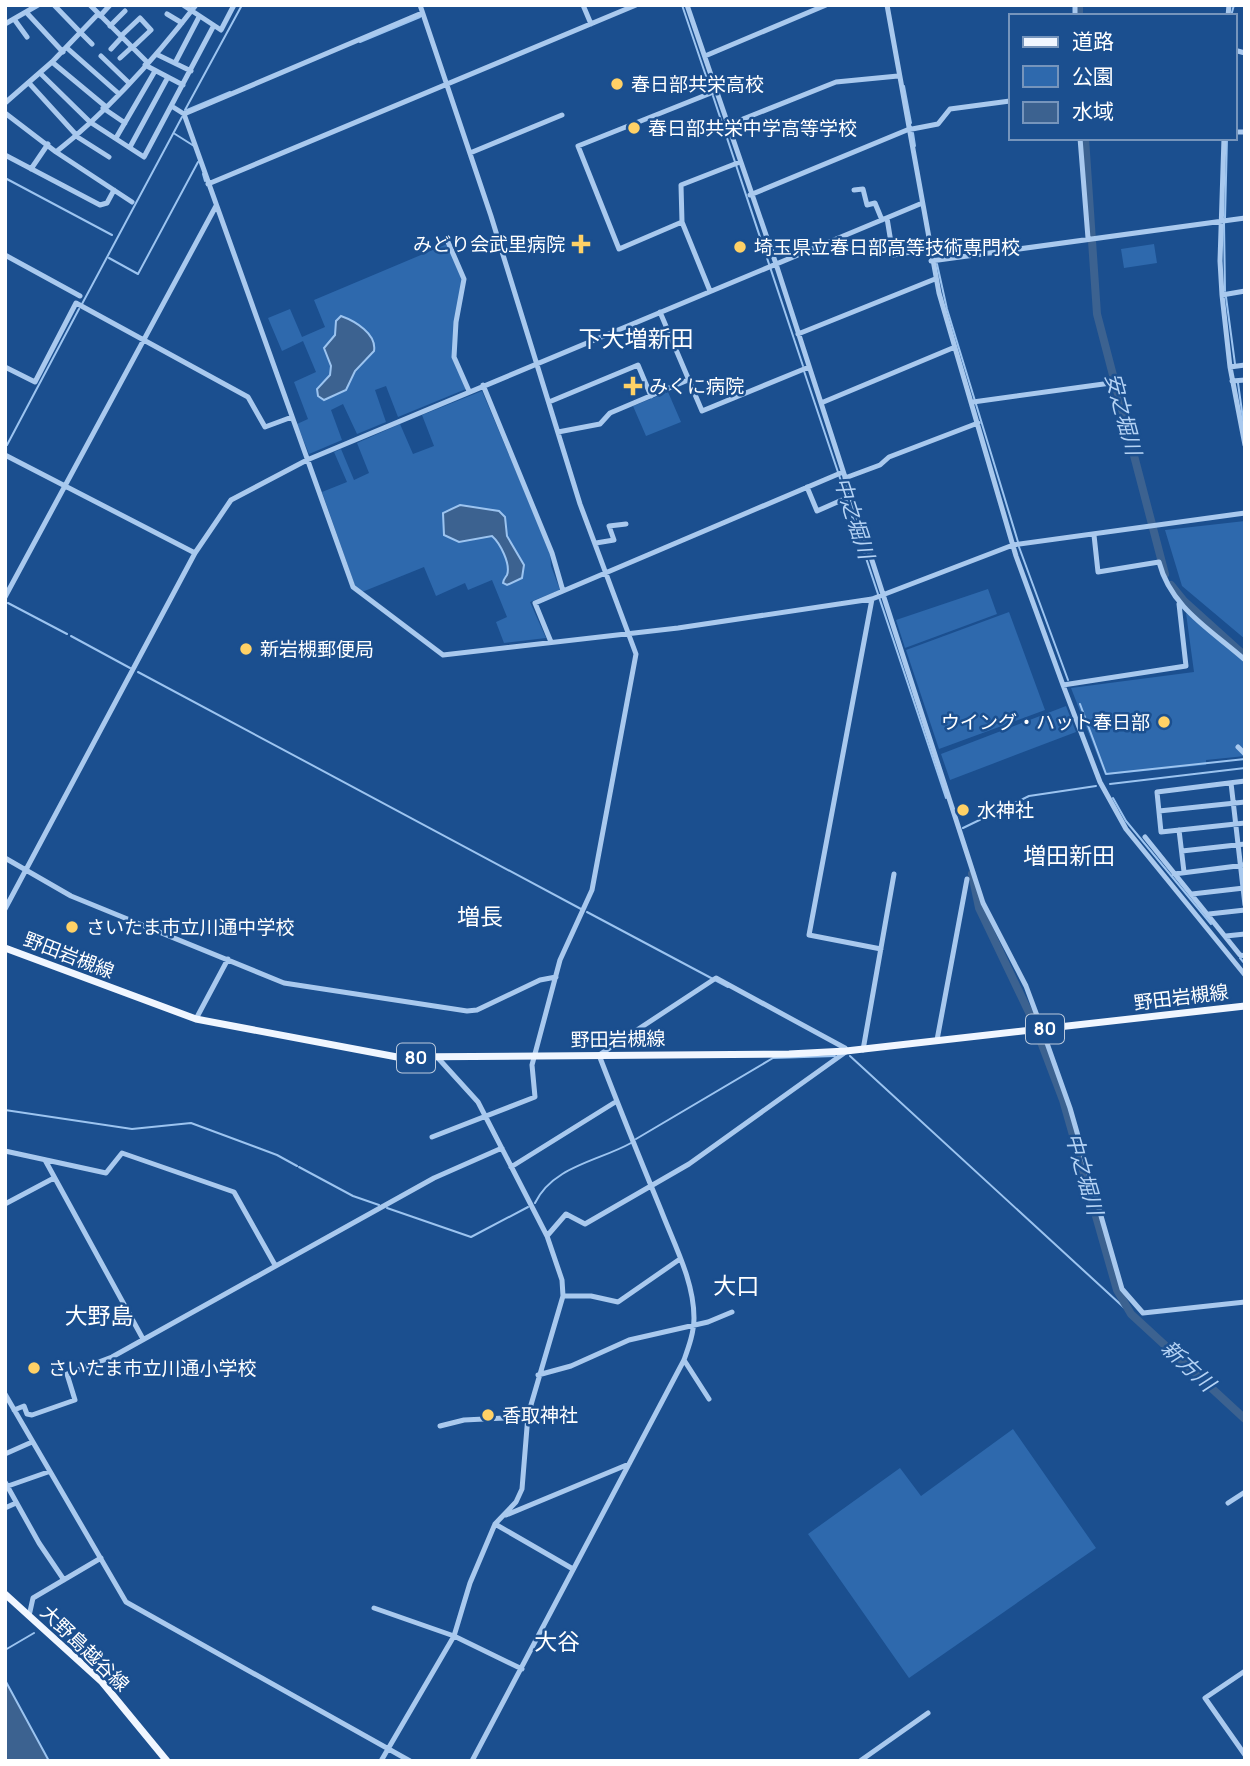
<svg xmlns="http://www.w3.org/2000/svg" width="1250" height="1766" font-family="Manrope,'Noto Sans JP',sans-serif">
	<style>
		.green { fill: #2e69ad }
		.water { fill: #3c6290; stroke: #9cc4f0; stroke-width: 2 }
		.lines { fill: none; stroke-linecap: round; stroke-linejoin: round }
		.stream { stroke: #9cc4f0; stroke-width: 2 }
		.river { stroke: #3c6290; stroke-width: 8 }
		.minor { stroke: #a9c9ee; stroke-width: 5 }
		.major { stroke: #f0f6ff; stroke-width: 7 }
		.poi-dot { fill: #ffd166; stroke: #1b4f8f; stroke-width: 2.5 }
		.labels { text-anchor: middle; stroke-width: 5; stroke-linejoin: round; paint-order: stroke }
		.shield { fill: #1b4f8f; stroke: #bbcadd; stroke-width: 2 }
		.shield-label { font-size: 18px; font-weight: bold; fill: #fff }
		.poi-label { font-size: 19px; fill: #fff; stroke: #1b4f8f; text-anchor: start }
		.street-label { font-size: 19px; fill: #fff; stroke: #1b4f8f }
		.water-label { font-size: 21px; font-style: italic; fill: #b5d3f5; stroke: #1b4f8f }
		.quarter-label { font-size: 23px; fill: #fff; stroke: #1b4f8f }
	</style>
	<rect width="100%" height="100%" fill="#1b4f8f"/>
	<path class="green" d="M447,244L463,280L453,357L466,389L398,417L386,386L375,390L386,422L357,434L343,404L331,410L342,440L309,454L297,424L308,419L294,382L316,372L303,341L282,351L268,318L290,309L302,337L325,327L314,300Z
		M1154,244L1157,263L1124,268L1121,249Z
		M482,391L550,552L551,566L560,590L530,602L546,638L504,643L496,622L507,617L492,580L468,590L465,583L436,596L424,567L362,592L355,586L322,492L347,482L334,452L341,449L354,480L369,473L357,443L400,424L413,454L434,446L422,415Z
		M668,392L681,422L646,436L633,406Z
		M1245,521V639L1182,586L1165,530Z
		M988,589L997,614L905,648L896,620Z
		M1009,612L1045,710L939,749L906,650Z
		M1186,613L1245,662V756L1206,760V765L1105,775L1071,688L1194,672Z
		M1066,706L1076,732L950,780L941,754Z
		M1013,1429L1096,1548L909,1678L808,1534L900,1468L921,1496Z"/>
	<path class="water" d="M341,316C355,321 377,334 374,351L355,371L346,390L324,400L318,396L317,389L330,375L331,366L324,348L335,335L336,321Z
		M460,505L499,511L505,517L507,536L524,565L522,578L507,585L503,583C503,580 505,578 507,575C511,564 500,543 492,536L459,542L444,535L443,513Z
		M5,1680L49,1761H5Z"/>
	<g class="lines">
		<path class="stream" d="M682,5L711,91
			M1231,16L1234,5
			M360,42L420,17
			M904,86L911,123
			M713,96L803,366
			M185,110L242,5
			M187,110L230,92
			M913,133L915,146
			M175,134L194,146
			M203,174L205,181
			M5,178L112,235
			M1225,218L1227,138
			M1224,223L1225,291
			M109,258L138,274L198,162
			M937,264L947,309L1018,542
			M1226,297L1235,364
			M82,304L182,117
			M804,371L846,496
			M1238,383L1244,426
			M7,445L79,309
			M847,501L946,798
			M1019,547L1068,680
			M8,603L67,634
			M71,636L130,668
			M138,672L581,909
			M1080,704L1106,774L1245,759
			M1110,784L1245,768
			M1113,798L1126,821L1211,924
			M963,828L1029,796L1096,786
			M587,912L728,987
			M1240,958L1245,964
			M850,1056L1131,1314
			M5,1110L132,1129L191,1123L277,1155L297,1166
			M636,1139L773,1058L835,1056
			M299,1167L353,1196L379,1205
			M535,1203C553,1166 599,1161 631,1143
			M387,1208L471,1237L528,1207
			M5,1650L34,1633"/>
		<path class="river" d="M1079,16V5
			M1085,138L1097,314L1165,574
			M1171,585L1184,601L1245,656
			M972,874L979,908L1036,1027
			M1038,1034L1063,1100L1117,1290L1131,1314L1245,1419"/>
		<path class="minor" d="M54,5L81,33
			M90,5L147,62
			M183,5L221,30L234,5
			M420,5L491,216L580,504L636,654L592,890L560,960L532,1065L535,1097L432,1137
			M583,5L591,24
			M687,5L776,264L983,903L1026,986L1042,1029L1070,1108L1122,1289L1143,1313L1245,1302
			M887,5L939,293L1016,556L1063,685L1100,782L1126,829L1245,975
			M26,12L63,52
			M167,14L182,23
			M100,16L110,5
			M1075,16V5
			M1228,16L1229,5
			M14,19L27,37
			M5,24L38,5
			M110,26L125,11
			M81,33L92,44
			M121,36L140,18L151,30L132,48
			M67,48L118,93
			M111,49L122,37
			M1234,50L1245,53
			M156,54L191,71
			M101,56L128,82
			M705,56L826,5
			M120,58L132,47
			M52,62L105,106
			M175,63L199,17
			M145,65L183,85
			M40,73L90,122L144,157L213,27
			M29,83L79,138L109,157
			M716,91L578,146L619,249L682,222L681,185L740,162
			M5,103L52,62L98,14
			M173,107L184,114L353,587L443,655L678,628L872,599L1013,545L1245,513
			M103,108L125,123
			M5,113L56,152L132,202
			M184,114L422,13
			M728,125L836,82L898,76
			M1234,132H1245
			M116,138L155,71
			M1080,138L1088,238
			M1224,138L1220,261L1222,295L1230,367L1245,445
			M130,147L168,77
			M56,152C108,111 156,57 196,5
			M470,153L562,115
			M5,155L100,205L107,203L114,190
			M31,169L48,144
			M208,184L636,5
			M854,190L863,189L867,205L875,203L882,220
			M750,195L907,130L938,124L950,109L1010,101
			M887,218L893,255L929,249
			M682,222L710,291
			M448,242L464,279L456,322L454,357L469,391
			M5,255L80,296
			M931,261L1245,218
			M1222,295L1245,291
			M660,312L702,411L809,367
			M798,334L935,279
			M5,367L35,382L76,303L248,397L265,427L292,417
			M1230,367L1245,365
			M1232,381L1245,380
			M483,385L552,553L563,591L535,603L551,642
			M549,402L638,365L651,396
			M973,402L1111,383
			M821,403L955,347
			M558,432L600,424L610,413L688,380
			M5,455L195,553
			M845,478L880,465L889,457L978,423
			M807,487L817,511L851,496
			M1094,535L1098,572L1159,562C1171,608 1210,629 1245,660
			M596,543L614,540L609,526L626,524
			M563,591L843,472
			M5,597L216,206
			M872,599L809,935L881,949
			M1063,685L1186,666L1179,604
			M1238,747L1245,754
			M1245,781L1157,792L1161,832L1245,823
			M1231,783L1245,905
			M1159,811L1245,802
			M1179,830L1184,872
			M1145,837L1240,955L1245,956
			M1182,851L1245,844
			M5,858L71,896L284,983L467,1011L477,1010L540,980L556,977
			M1174,874L1245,865
			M1192,894L1244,888
			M5,909L195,553L231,500L307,460L920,204
			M1209,914L1245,910
			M1226,936L1245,934
			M196,1019L228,959
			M937,1040L967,879
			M863,1050L894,874
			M5,1151L106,1173L122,1153L234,1192L275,1265
			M45,1160L143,1339
			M511,1167L617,1101
			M5,1204L54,1178
			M563,1296H591L618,1302L680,1259
			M684,1360L709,1399
			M538,1375L571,1366L629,1340L708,1322L732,1312
			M5,1394L126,1602L410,1761
			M14,1410L24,1406L27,1414L32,1415L75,1400L67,1374L112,1357L434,1178L502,1148
			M440,1426L464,1420L527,1417
			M5,1454L32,1442
			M5,1482L39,1543L64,1580
			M8,1486L48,1472
			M1228,1503L1245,1492
			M5,1508L16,1503
			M506,1515L629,1464
			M495,1524L573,1569
			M374,1608L454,1636L522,1669
			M29,1616L33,1598L101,1558
			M1245,1671L1205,1698L1245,1755
			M381,1761L454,1636L470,1583L495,1524L516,1502L522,1489L528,1415L563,1296L562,1280L547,1236L478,1102L438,1058
			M472,1761L684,1360C689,1346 694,1332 694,1318C694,1281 674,1244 661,1210C640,1159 619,1107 599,1055L716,978L845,1048L847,1051L689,1164L585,1224L566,1214L547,1236
			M860,1761L928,1713"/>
		<path class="major" d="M5,948L196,1019L397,1057L789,1054L846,1051L1245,1006
			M5,1594L102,1682L167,1761"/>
	</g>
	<g class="poi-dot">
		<circle cx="617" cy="84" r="7"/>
		<circle cx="634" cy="128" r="7"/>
		<path d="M577.5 233.5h7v7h7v7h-7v7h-7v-7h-7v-7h7z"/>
		<circle cx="740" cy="247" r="7"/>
		<path d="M629.5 375.5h7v7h7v7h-7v7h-7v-7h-7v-7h7z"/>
		<circle cx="246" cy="649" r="7"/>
		<circle cx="1164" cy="722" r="7"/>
		<circle cx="963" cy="810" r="7"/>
		<circle cx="72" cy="927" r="7"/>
		<circle cx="34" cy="1368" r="7"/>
		<circle cx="488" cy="1415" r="7"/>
	</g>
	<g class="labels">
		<g class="shield">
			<rect x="1026" y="1014.5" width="38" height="29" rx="5"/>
			<rect x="397" y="1043.5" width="38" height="29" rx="5"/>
		</g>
		<g class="shield-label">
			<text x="1045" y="1035">80</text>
			<text x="416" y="1064">80</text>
		</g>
		<g class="poi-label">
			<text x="631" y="91">春日部共栄高校</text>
			<text x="648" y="135">春日部共栄中学高等学校</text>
			<text x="565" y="251" text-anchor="end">みどり会武里病院</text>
			<text x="754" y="254">埼玉県立春日部高等技術専門校</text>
			<text x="649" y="393">みくに病院</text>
			<text x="260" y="656">新岩槻郵便局</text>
			<text x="1150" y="729" text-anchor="end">ウイング・ハット春日部</text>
			<text x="977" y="817">水神社</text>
			<text x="86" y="934">さいたま市立川通中学校</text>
			<text x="48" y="1375">さいたま市立川通小学校</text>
			<text x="502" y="1422">香取神社</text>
		</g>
		<g class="street-label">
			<text transform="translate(69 955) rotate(21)" y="7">野田岩槻線</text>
			<text transform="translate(1181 997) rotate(-7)" y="7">野田岩槻線</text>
			<text transform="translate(618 1039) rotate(-1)" y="7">野田岩槻線</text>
			<text transform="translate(85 1648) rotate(44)" y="7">大野島越谷線</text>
		</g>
		<g class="water-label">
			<text transform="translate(1123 414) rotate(75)" y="7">安之堀川</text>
			<text transform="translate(854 518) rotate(72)" y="7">中之堀川</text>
			<text transform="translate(1084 1174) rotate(74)" y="7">中之堀川</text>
			<text transform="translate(1188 1366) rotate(43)" y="7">新方川</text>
		</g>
		<g class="quarter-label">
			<text x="636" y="347">下大増新田</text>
			<text x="1069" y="864">増田新田</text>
			<text x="480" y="925">増長</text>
			<text x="736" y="1294">大口</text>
			<text x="99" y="1324">大野島</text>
			<text x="557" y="1650">大谷</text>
		</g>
	</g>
	<rect width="1250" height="1766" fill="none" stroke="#ffffff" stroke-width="14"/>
	<rect x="1009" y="14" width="228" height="126" fill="#1b4f8f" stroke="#7695bc" stroke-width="2"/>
	<rect x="1023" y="37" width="35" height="10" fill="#f0f6ff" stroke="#7695bc" stroke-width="2"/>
	<text x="1072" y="49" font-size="21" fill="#ffffff">道路</text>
	<rect x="1023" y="66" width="35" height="21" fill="#2e69ad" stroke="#7695bc" stroke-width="2"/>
	<text x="1072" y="84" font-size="21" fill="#ffffff">公園</text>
	<rect x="1023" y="102" width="35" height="21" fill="#3c6290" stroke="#7695bc" stroke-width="2"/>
	<text x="1072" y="119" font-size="21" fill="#ffffff">水域</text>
</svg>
